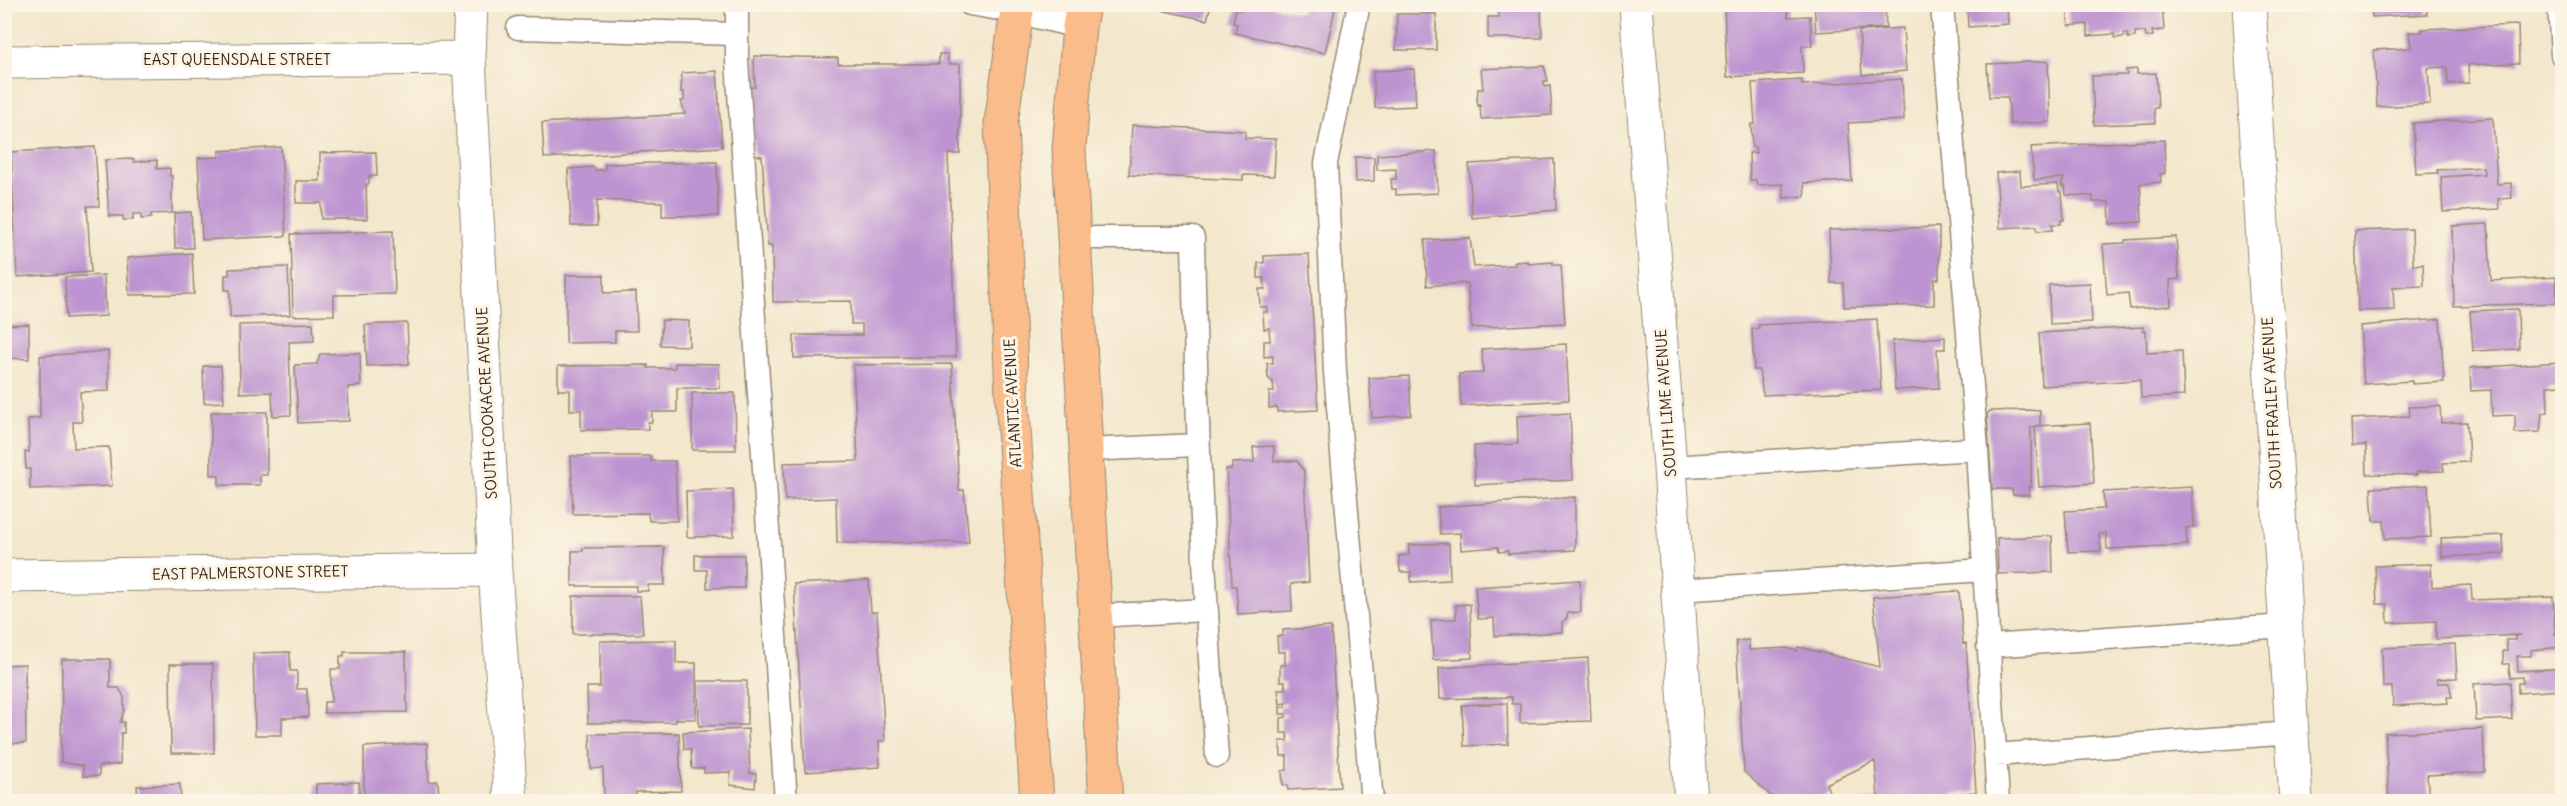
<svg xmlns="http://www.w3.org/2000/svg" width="2567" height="806" font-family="Delius,sans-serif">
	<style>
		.building { fill: #bd94d1 }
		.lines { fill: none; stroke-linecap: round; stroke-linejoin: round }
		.lane-casing { stroke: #978875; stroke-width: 25 }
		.street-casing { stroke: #978875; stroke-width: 35 }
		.primary-casing { stroke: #978875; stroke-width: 35 }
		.lane { stroke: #fff; stroke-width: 22 }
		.street { stroke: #fff; stroke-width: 33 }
		.primary { stroke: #f9bc8a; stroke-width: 33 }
		.labels { text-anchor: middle; stroke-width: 6; stroke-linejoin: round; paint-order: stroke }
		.street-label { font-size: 15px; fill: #3b2a1e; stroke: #fcf5e5 }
	</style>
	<rect width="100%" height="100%" fill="#fcf5e5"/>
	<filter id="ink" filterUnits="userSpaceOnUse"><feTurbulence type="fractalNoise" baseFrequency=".0167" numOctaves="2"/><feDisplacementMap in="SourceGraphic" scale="12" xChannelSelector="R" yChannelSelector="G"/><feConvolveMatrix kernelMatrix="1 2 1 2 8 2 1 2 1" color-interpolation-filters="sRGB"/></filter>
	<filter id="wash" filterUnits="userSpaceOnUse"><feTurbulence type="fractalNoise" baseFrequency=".008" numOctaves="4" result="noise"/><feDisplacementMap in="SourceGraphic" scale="24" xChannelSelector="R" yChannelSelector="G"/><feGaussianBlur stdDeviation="1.35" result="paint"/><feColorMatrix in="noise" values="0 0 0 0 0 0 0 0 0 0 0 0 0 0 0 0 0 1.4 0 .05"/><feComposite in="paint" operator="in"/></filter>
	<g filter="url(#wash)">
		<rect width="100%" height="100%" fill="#f3e7cc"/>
		<g id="blocks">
			<path class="building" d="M1152,4H1211L1207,20L1151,8Z
				M1242,4H1264L1301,13L1303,4L1335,9L1325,53L1235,33L1237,24L1233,23L1236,9L1240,10Z
				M1472,4H1541L1542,38H1488V17H1499V8H1472Z
				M1724,4H1787L1788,17L1810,16L1812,46H1802L1803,73L1727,77Z
				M1814,4H1885L1886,28L1816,32Z
				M1967,4H2007L2008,24L1968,27Z
				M2067,4H2162L2164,30L2152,31L2153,36L2146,37L2145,32H2135V37L2128,38L2127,33H2124V37L2115,38L2114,34L2088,36L2087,24L2069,26Z
				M2371,4H2426L2427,14L2372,17Z
				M1397,14H1436V50H1396Z
				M2518,25L2519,63L2468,65L2469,83L2448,84L2447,67L2428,68L2430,104L2377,107L2374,50L2411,48L2409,32H2422V29Z
				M1903,28L1906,71L1862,75L1859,31Z
				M939,54H948V64H960V154H948L956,357L794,358V335H862V324H851V301L773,302L772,246H768L762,156L754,155L749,87H755L754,56L838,58V64H939Z
				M2048,61L2050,122L2010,124L2008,97H1989L1987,64Z
				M1544,66L1548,81H1544L1545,87L1550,86L1552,115L1481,119L1480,105L1478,106L1477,100L1478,89H1483L1481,69Z
				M1414,69L1416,106L1375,108L1373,71Z
				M2137,69V74L2156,73L2158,108H2154L2155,123L2094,125L2092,76L2127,75L2126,70Z
				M717,71L722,147L544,158L542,123L685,114L681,101H684V92H681L682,73Z
				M1902,79L1904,120L1848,123L1852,181L1804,183L1805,196L1784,198L1783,184L1757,185L1756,180H1750L1749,153H1756L1755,147H1752L1751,124H1755L1752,83L1802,80V85Z
				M2493,118L2497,184L2511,183L2512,198L2498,199L2499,209L2443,212L2441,177L2484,174L2483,167L2437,170L2438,173L2416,174L2413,123Z
				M1132,125L1245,131V138L1276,139L1274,176L1243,175V180L1129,175Z
				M2164,140L2165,173L2160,174L2161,182L2140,184L2142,222L2110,224L2109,202H2093V196L2066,195L2065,186H2061L2064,178L2034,180L2031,147Z
				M95,147L99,206H87L91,272L17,277L11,152Z
				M281,147L286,236L202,240L198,158L219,157V151Z
				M1436,151L1438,193L1396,195V189H1392L1391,179H1396V169L1377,170V155Z
				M376,152L377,176H369V184H366L367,219H321V203H296V181H320V153Z
				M1355,157H1374V181L1356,182Z
				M134,159V162L157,160V169L170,168V176H172V213L151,214V218L141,219V214H133V220H123V216H109L105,160Z
				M1554,159L1556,210L1472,218L1469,164Z
				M717,162L718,216H662V202L597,200V226H571L568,169L594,167L595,170H605V164Z
				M2020,171L2021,186L2058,184L2059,192H2062L2064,220H2061V224H2052L2053,230L2037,231V226L2000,228L1996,173Z
				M191,212L193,248H175L174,213Z
				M2488,224L2491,281L2556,277L2557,303L2454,306L2452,226Z
				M1939,227V279H1934V305L1844,307L1843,283H1831L1829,230Z
				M2412,229L2413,265L2423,264L2424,286L2393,287L2394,310L2358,311L2355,231Z
				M393,231L395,294L334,295V315L293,316L291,234Z
				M2176,237L2179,279L2170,280L2171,306L2130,309L2128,293L2107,295L2103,244L2125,243V240Z
				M1470,238L1474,267L1515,265L1514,262L1528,261V264L1553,262V265H1561L1565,323L1472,328L1467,283L1427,286L1425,240Z
				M192,253L194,294L129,295L127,258Z
				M1309,254L1318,410L1277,412V407L1269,408V392H1274L1273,382L1268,378L1267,363H1273V356L1264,357V341H1270L1269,328L1264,329L1263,312H1267V307H1260L1259,289H1265L1264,278H1258V263H1264V256Z
				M288,267L290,315L230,317V290H225V275H229V269Z
				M104,275L106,316L66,318L65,277Z
				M566,275H604V293L636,292L637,331H615V342L566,343Z
				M4,277H8L9,318H4Z
				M2090,283L2092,322L2050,324L2049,285Z
				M2518,309L2519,349L2473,351L2470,311Z
				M1877,319L1881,390L1763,395L1759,370H1754L1752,329L1759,328L1758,325Z
				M2440,319L2444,382L2412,384V381L2364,384L2360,326Z
				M662,320L689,321V346L660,345Z
				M313,323L314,341L289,342L291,415L273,416L272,392L240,393L239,325Z
				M407,323L409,364L367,366L365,325Z
				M29,324V359L4,358V325Z
				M2143,327V331H2146L2147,353L2182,351L2184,396L2141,398L2140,380L2042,386L2039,333Z
				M1945,337V349H1937L1939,388L1895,390L1892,341Z
				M1566,344L1569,400L1461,406L1459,374L1483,373L1482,349Z
				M108,351L109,391L80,392L82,422H73L74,448L109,447L112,486L30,489V469H26L25,452H29L28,419L40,418V356Z
				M360,353L361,386L348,387L349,421L298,423L295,365L317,364L320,354Z
				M2561,362L2562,385L2547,386L2548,412L2542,413L2540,432L2515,433V415L2492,416L2491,390L2471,391L2470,368Z
				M675,363L719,364L720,388H677V412H652V422H648V429L581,430V410H570V390H558V366L648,365V368H675Z
				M952,364L959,490H964L969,542L837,543L836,498L785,500L784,463L858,461L853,365Z
				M203,366H221L224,402L204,403Z
				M1409,376L1411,415L1372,418L1369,378Z
				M692,393H735L736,450H692Z
				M2440,406L2441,423L2467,422L2469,462L2443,463L2444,471L2417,472V475L2367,474L2366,445L2352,446L2351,419L2410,416L2409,407Z
				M2027,410L2040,411V425L2031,427V487H2028L2029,495H2013L2012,489H1992L1987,414L1990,411Z
				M211,412H267V475H260V485H219V475H211Z
				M1570,413L1573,480L1475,485L1474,446L1518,444L1517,416Z
				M2090,423L2094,483L2039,487L2035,426Z
				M1274,446V461H1297L1304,471L1309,582L1291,584L1292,611L1238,614L1236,586H1232L1226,469H1232V463L1254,462L1253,447Z
				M571,456H651V461H675L677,521H649L648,513L573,514Z
				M2428,485L2431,537L2385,539L2384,521H2373L2371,488Z
				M2192,487L2194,527L2186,528L2187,545L2107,549L2106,533L2099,534L2101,551L2068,552L2065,511L2104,509L2103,492Z
				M733,489L734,536L687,537L686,491Z
				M1575,497V550L1508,554V551L1499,552L1498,547L1461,550L1460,533L1440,534L1438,507Z
				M2503,535L2504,554L2442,557L2441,538Z
				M2052,536L2053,572L1998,574L1997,538Z
				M1449,543L1450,580L1411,582V572H1400L1399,556L1409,555V545Z
				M664,547L665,585H648V591H636V586H572V551H583V548Z
				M695,555H744V588H707V570H695Z
				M2431,564L2432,587L2471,585L2472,600L2553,597L2555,634H2562V647L2531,650V656H2517L2518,671L2562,668V690L2518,693V683H2523L2522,677L2510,678L2509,664H2503V651H2507L2506,640H2515V636L2521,635L2436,639V621L2388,623L2387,604H2377L2375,566Z
				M869,580L871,612H877L885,741H879L880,767L805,772L794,584Z
				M1580,580L1581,612L1568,613L1567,618L1562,622V632L1495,636L1494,618L1478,619L1475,587Z
				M1959,591L1963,644L1966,643L1976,792L1953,794V802H1858L1878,798L1875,761L1826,784L1830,794L1813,802H1778L1744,772L1736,641L1749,640V650L1787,648L1797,651L1798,647L1880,667L1873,597Z
				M573,596H640L643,634H573Z
				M1470,604L1472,658L1433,660L1431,620L1456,619V605Z
				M1331,627L1340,787L1288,790V785H1283L1282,771L1287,770V756H1281L1280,741H1288L1287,733H1281V718L1286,717V714H1280V707H1286V703L1280,704L1278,689H1285V681H1280V665H1285V652H1278L1277,636H1283V630Z
				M676,640V663H696V719H676V722L588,723L587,687H600V641Z
				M2455,644L2457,678L2437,679L2438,683H2449L2452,697H2447L2448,703L2393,706L2392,687H2383L2382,648Z
				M290,652V671H297V689H307L308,717L282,718V735H255L253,653Z
				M344,652H406L407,712L324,713V702H331V669H340V656H344Z
				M1588,658L1591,721L1520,723V704H1512V697L1440,699L1439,668Z
				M62,659H110V688H119L124,697V711L120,722H124V733H121L120,764L99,766V776H83V766L61,762Z
				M25,664L26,743L4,744V665Z
				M170,664H213L214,753H171Z
				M698,681H747V725L699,726Z
				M2510,682L2512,719L2476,721L2474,684Z
				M1507,703L1508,744L1464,746L1462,705Z
				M748,729L750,773L756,774L755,788L730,785L731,772L704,773V768L692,769L691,749H684L683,732Z
				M2483,729L2485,772L2427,775L2429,798L2389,801L2385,733Z
				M679,733L681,791L636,792L637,802H604L603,768L591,769L590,734Z
				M427,743L429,782L438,781L439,798H430V802H364V747Z
				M359,782V802H316V784Z
				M180,784L181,802H138L137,786Z"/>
		</g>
	</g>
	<g filter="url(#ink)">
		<use href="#blocks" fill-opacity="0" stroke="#978875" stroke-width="1.5"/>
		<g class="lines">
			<g class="lane-casing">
				<path id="lane" d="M737,4V61L786,802
					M970,4L1016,12L1079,27
					M1359,4L1326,163L1335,372L1372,802
					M1942,4L1977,449L1998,802
					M2559,4L2562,55
					M518,28L737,34
					M1074,238H1193C1196,411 1203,583 1217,756
					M1086,450L1197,445
					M1670,467L1977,449
					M1678,590L1984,570
					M1095,616L1205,610
					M1988,646L2286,626
					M1995,755L2292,733"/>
			</g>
			<g class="street-casing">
				<path id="street" d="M471,4L469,58L495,570L511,802
					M1636,4L1670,467L1691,802
					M2249,4L2296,802
					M4,62L469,58
					M4,576L495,570"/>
			</g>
			<g class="primary-casing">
				<path id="primary" d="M1018,4L1001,123L1012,396L1037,802
					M1083,4L1079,27L1069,149L1106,802"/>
			</g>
			<use href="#lane" class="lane"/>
			<use href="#street" class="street"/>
			<use href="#primary" class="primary"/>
		</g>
	</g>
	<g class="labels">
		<g class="street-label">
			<text x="237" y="65">EAST QUEENSDALE STREET</text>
			<text transform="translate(487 403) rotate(-93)" y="5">SOUTH COOKACRE AVENUE</text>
			<text transform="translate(1013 403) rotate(-93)" y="5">ATLANTIC AVENUE</text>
			<text transform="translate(1666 403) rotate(-94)" y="5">SOUTH LIME AVENUE</text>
			<text transform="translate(2272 403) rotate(-93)" y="5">SOUTH FRAILEY AVENUE</text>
			<text transform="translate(250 573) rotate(-1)" y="5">EAST PALMERSTONE STREET</text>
		</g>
	</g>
	<rect width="2567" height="806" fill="none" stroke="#fcf5e5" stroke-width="24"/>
</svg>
